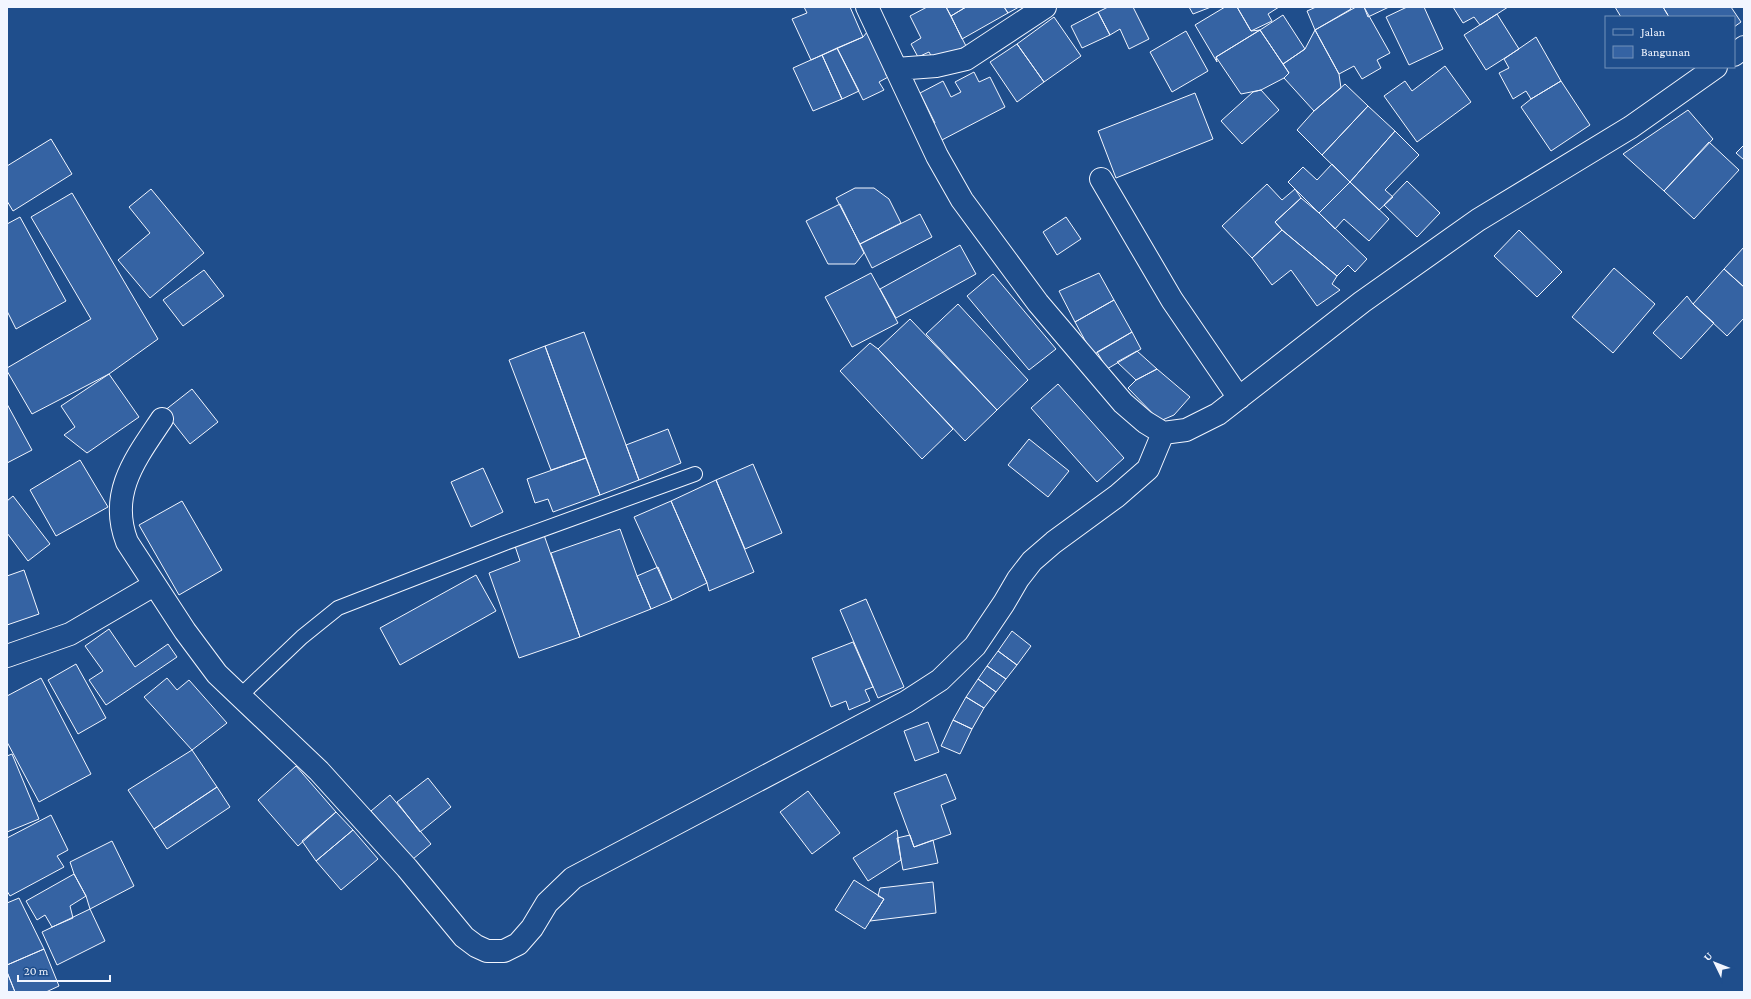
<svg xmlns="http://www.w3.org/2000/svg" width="1751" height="999" font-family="'Crimson Pro',serif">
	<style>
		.building { fill: #3563a3; stroke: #f2f6ff }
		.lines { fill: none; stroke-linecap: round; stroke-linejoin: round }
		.service-casing { stroke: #f2f6ff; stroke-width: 16 }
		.minor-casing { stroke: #f2f6ff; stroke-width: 24 }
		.service { stroke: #1f4e8c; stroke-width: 14 }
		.minor { stroke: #1f4e8c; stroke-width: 22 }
	</style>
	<rect width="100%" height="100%" fill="#1f4e8c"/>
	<path class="building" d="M804,7H850L863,37L811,60L792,19L807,13Z
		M927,7H946L966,46L934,61L929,52L918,57L911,44L921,38L910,16Z
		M946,7H966L951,16Z
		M966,7H1004L1008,13L962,39L951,16Z
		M1004,7H1019L1008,13Z
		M1108,7H1133L1149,39L1129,49L1120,29L1110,35L1098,12Z
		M1189,7H1211L1193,14Z
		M1225,7H1237L1251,31L1260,30L1216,57L1217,62L1195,25Z
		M1237,7H1279L1268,14L1272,21L1251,31Z
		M1316,7H1350L1351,9L1315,30L1307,11Z
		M1356,7H1364L1390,53L1377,60L1381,68L1362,79L1354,66L1339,74L1315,30Z
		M1364,7H1389L1368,17Z
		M1407,7H1424L1443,49L1409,65L1386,17Z
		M1453,7H1508L1480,25L1474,17L1463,23Z
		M1615,7H1663L1669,17H1621Z
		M1663,7H1731L1741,22L1734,27V17H1669Z
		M1098,12L1110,35L1082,48L1071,26Z
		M1497,14L1519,49L1486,70L1464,35Z
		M1283,15L1305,49L1283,64L1260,30Z
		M1054,17L1081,56L1044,82L1017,44Z
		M1260,30L1289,73L1284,78L1261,90L1241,94L1216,57Z
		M1315,30L1339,74L1341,88L1314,111L1284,78L1289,73L1283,64L1305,49Z
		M868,31L890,76L879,82L884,90L863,100L837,48L863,37Z
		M1186,31L1208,71L1172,92L1150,52Z
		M1536,37L1561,81L1531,99L1526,91L1513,99L1499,73L1509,68L1504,59Z
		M1017,44L1044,82L1017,102L990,62Z
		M837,48L859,91L842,99L822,55Z
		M822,55L842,99L813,111L793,68Z
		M1445,66L1471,102L1417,142L1384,96L1405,81L1412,91Z
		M974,72L979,82L990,77L1005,107L940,141L931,125L935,123L920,93L943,81L951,97L961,92L955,82Z
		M1561,81L1590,125L1551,151L1521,107L1531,99Z
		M1345,84L1368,106L1322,155L1297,130L1314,111Z
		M1261,90L1279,110L1242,144L1221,121L1253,92Z
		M1195,93L1213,139L1116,178L1098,131Z
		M1368,106L1395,131L1350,182L1322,155Z
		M1688,110L1713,139L1664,191L1623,154Z
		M1395,131L1419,155L1385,190L1393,197L1379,210L1350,182Z
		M51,139L72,174L13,211L7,201V166Z
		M1709,142L1739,170L1694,219L1664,191Z
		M1744,145V160L1736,153Z
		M1332,164L1350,182L1319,213L1288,182L1303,167L1317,180Z
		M1407,181L1440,213L1417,237L1384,205Z
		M1350,182L1389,219L1369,241L1344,219L1335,229L1319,213Z
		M1267,184L1282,200L1295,189L1301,198L1275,222L1282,230L1252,258L1222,226Z
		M855,188H874L889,199L901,223L860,244L836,198Z
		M151,189L204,253L150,298L118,260L150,233L129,207Z
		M72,193L158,339L109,374L32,414L7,371V368L91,319L31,217Z
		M1301,198L1319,213L1367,259L1355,272L1348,265L1337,276L1282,230L1275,222Z
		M840,204L864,253L855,264H828L806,221Z
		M920,214L932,237L872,268L860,244Z
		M20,217L66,301L16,329L7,311V224Z
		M1066,217L1081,239L1057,255L1043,232Z
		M1282,230L1337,276L1332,284L1340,290L1317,306L1291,270L1272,285L1252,258Z
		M1519,230L1562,272L1537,297L1494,256Z
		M960,245L976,274L896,318L880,289Z
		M1744,247V287L1724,269Z
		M1614,268L1655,304L1613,353L1572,317Z
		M1724,269L1744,287V318L1727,336L1693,304Z
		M204,270L224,296L183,326L163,300Z
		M871,273L898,323L852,347L825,297Z
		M1099,273L1114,300L1075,322L1059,291Z
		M993,274L1056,349L1029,370L967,296Z
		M1687,296L1693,304L1714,323L1681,359L1653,333Z
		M1114,300L1132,332L1093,355L1075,322Z
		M958,304L1028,380L997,410L926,334Z
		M910,319L997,410L965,441L878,349Z
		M584,332L639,480L600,495L545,346Z
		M1132,332L1141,349L1107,369L1097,352Z
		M870,343L878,349L953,429L922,459L840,371Z
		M545,346L586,458L551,470L509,360Z
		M1137,351L1157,369L1136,380L1117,362Z
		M1157,369L1190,397L1174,415L1160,421L1128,388L1136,380Z
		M109,374L139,417L87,453L64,435L75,427L61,406Z
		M1058,384L1124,458L1097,482L1031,408Z
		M192,389L218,422L190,444L164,411Z
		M7,404L32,450L7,463Z
		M668,429L681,463L639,480L626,445Z
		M1029,439L1069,471L1048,497L1008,465Z
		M586,458L600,495L553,512L548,499L535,503L527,479Z
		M80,460L108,507L56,536L30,490Z
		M753,464L782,533L745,549L716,480Z
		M483,468L503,512L471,527L451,482Z
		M716,480L754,572L709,591L707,583L671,501Z
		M13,496L50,544L28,561L7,533V501Z
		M182,501L222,570L179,595L139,525Z
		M671,501L707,583L672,600L634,517Z
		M620,529L637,576L651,609L580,637L551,553Z
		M544,535L580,637L519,658L489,573L520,561L515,546Z
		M658,567L672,600L651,609L637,576Z
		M24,570L39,614L7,625V576Z
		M476,575L496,611L400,665L380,628Z
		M866,599L904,687L878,698L840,610Z
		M109,629L135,667L168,644L177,657L106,705L89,680L103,671L85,646Z
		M1012,631L1031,646L1017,665L998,651Z
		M853,642L873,687L865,690L870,701L849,710L846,701L831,707L812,658Z
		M998,651L1017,665L1006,679L987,666Z
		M76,664L106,718L78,734L48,680Z
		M987,666L1006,679L996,692L978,679Z
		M41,678L91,774L39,802L7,742V696Z
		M167,678L177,690L189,680L227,723L192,750L144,697Z
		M978,679L996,692L984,708L966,697Z
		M966,697L984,708L972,729L953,720Z
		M953,720L972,729L960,754L941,746Z
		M928,722L939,752L915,761L904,731Z
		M192,750L217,787L154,829L128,790Z
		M12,754L39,819L7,832V756Z
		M296,766L336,812L298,846L258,800Z
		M946,774L956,799L941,805L951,834L914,847L894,793Z
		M428,778L451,807L420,832L397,802Z
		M217,787L230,807L167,849L154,829Z
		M808,791L840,833L812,854L780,812Z
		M390,795L431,844L413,859L371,811Z
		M336,812L353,830L316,861L302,841Z
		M51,815L68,850L57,856L64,867L10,896L7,891V838Z
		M353,830L378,859L341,890L316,861Z
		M897,830L901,860L868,881L853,858Z
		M910,835L914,847L933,840L938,863L903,870L897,838Z
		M112,841L134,886L90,909L86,896L74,874L70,862Z
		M74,874L86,896L70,906L73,918L52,927L45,915L37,920L26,901Z
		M854,880L884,899L865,929L835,910Z
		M933,882L936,913L870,921L884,899L878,896L880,888Z
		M19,898L44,949L7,965V903Z
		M90,909L105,941L57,965L42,932Z
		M44,949L59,986L46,992H15L7,972V965Z
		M7,972L15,992H7Z"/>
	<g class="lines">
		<g class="service-casing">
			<path id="service" d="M240,696L302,637L338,608L505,543L695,474"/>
		</g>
		<g class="minor-casing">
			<path id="minor" d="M867,7L937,156L962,200L1038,303L1123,403L1145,422L1163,433L1186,430L1218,414L1362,302L1478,220L1631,127L1716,67
				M1734,55L1744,47
				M896,69L936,66L966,59L1045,7
				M1101,179L1172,300L1239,398
				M162,419C136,458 108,493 127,542L185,631L217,674L319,771L407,868L464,937L476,946L487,951H504L518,944L532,928L547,903L573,878L906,702L940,680L975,646L1004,603L1018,579L1032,561L1054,542L1117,496L1148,469L1163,433
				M7,656L70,634L154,585"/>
		</g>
		<use href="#service" class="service"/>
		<use href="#minor" class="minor"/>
	</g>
	<rect width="1751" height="999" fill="none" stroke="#f2f6ff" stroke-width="16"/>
	<rect x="1605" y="16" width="130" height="52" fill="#1f4e8c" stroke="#7391ba"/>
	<rect x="1613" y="29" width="20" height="6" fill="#1f4e8c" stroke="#7391ba"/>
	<text x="1641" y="36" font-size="12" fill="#f2f6ff">Jalan</text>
	<rect x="1613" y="46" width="20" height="12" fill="#3563a3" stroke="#7391ba"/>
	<text x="1641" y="56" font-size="12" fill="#f2f6ff">Bangunan</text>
	<g transform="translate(1715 963) rotate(313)" stroke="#1f4e8c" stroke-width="3" paint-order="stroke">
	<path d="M0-3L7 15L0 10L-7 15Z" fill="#f2f6ff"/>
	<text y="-6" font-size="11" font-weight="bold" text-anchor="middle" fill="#f2f6ff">U</text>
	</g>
	<path d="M18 975v6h92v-6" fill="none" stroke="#f2f6ff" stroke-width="2"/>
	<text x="24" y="975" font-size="12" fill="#f2f6ff" stroke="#1f4e8c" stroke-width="3" paint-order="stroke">20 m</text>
</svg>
